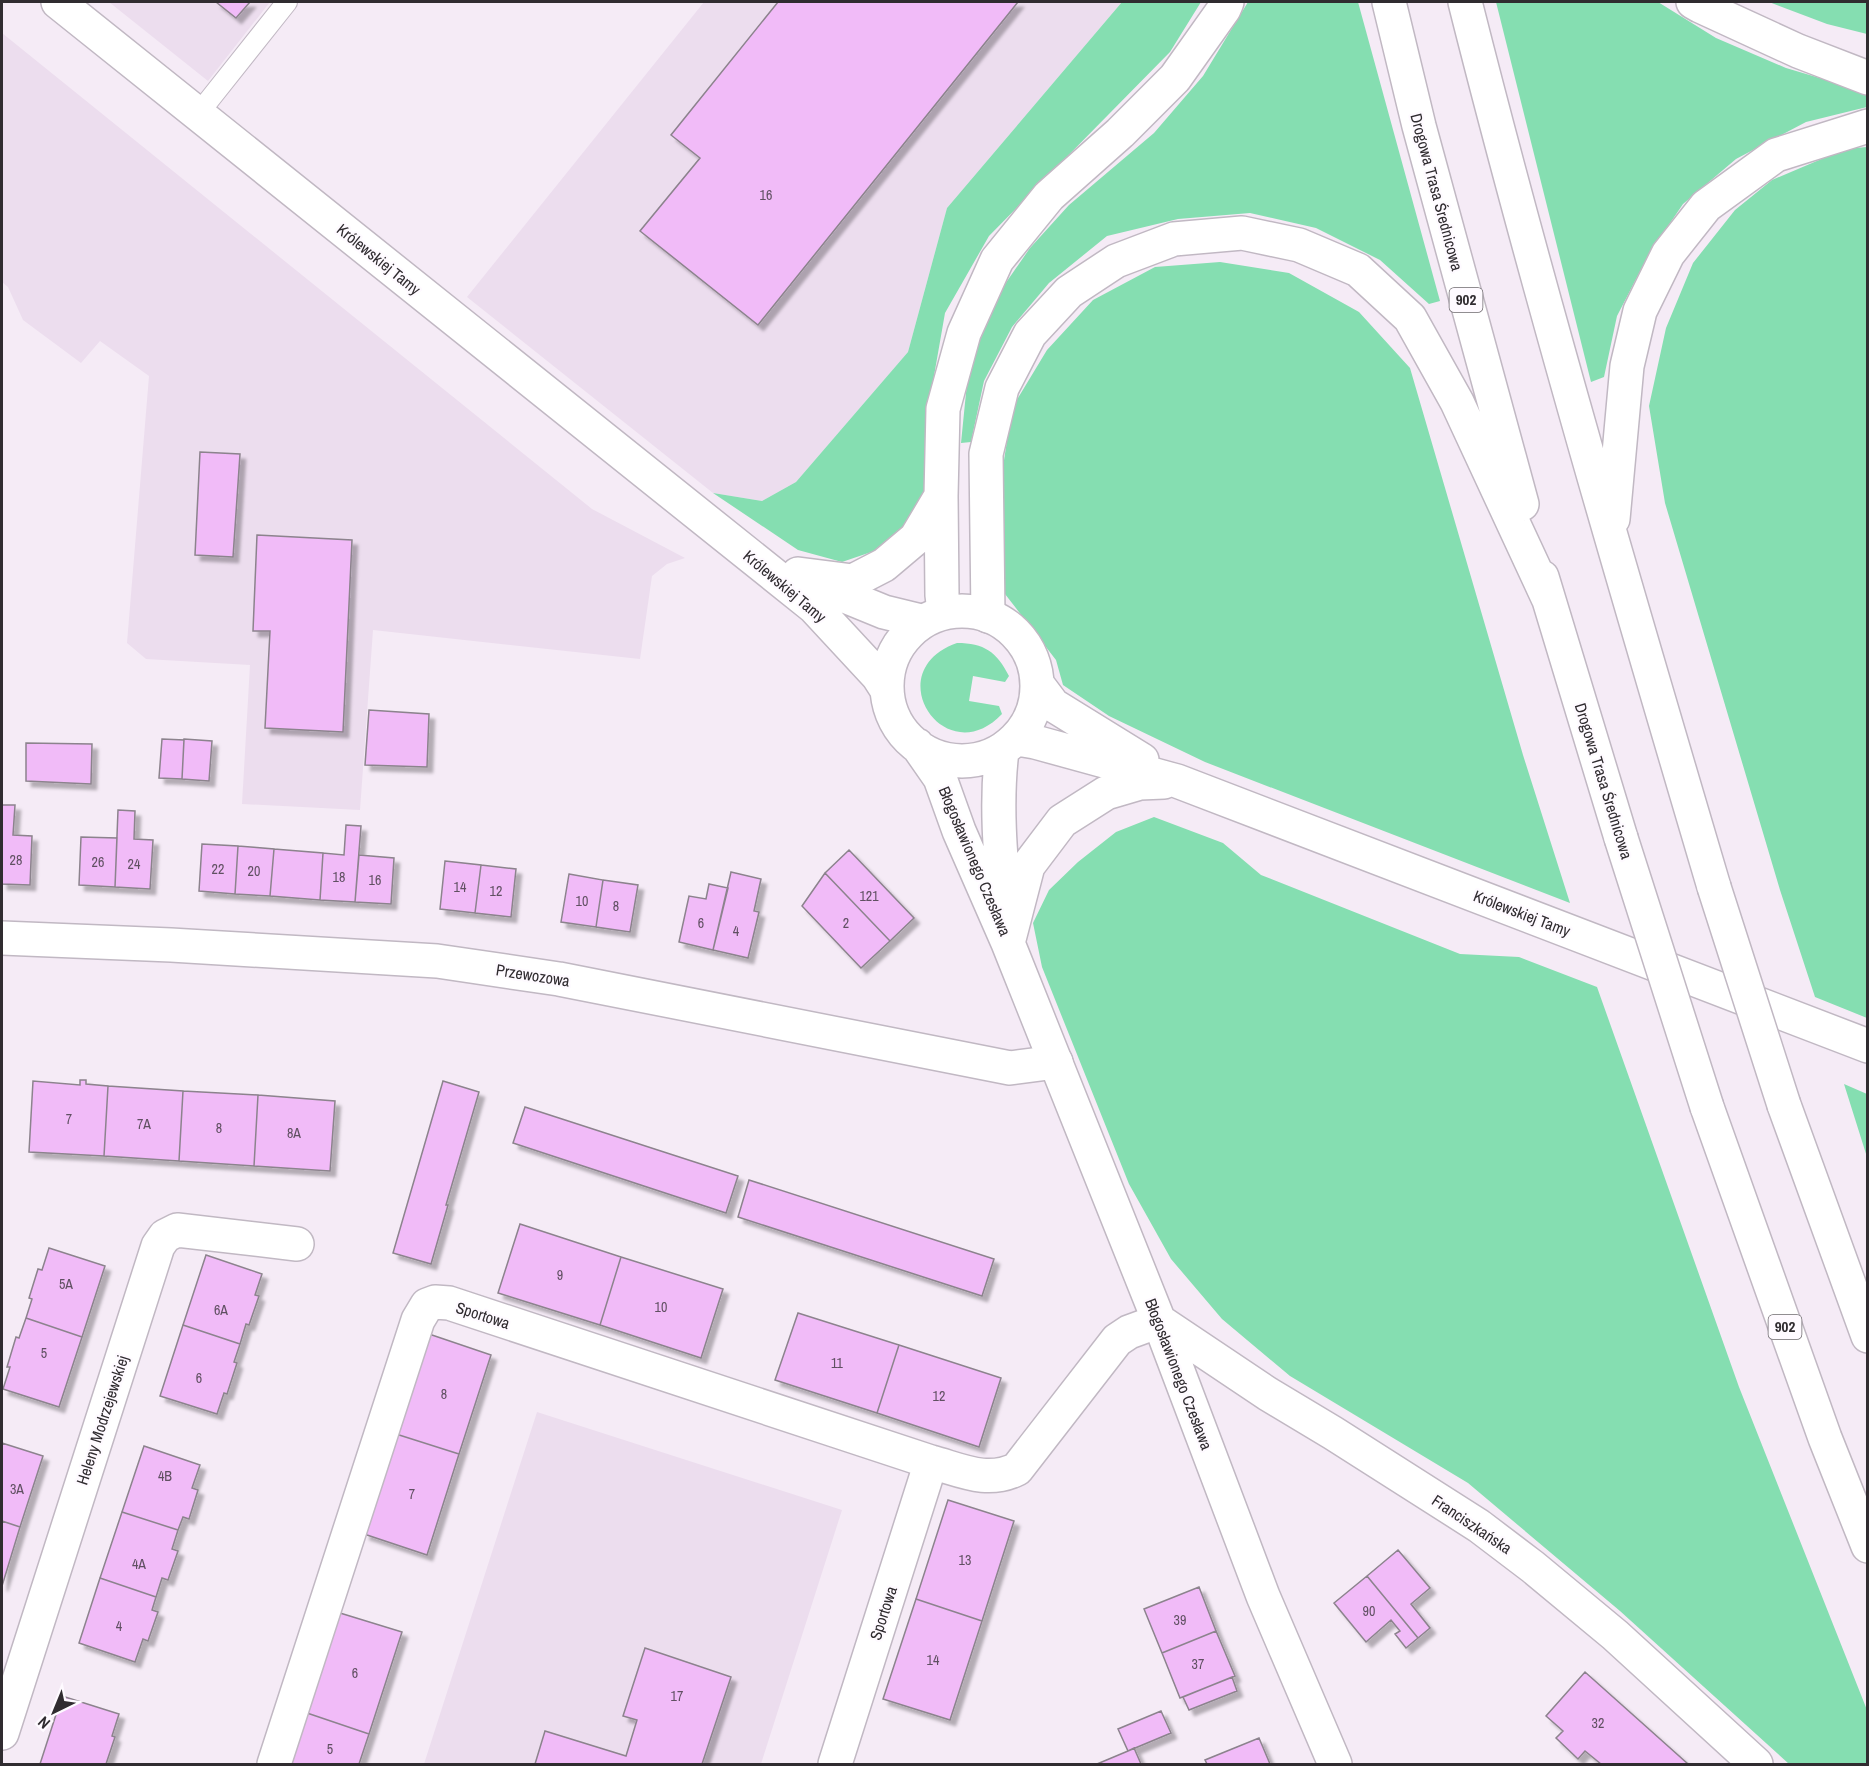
<svg xmlns="http://www.w3.org/2000/svg" width="1869" height="1766" font-family="'Archivo Narrow',sans-serif">
	<style>
		.built { fill: #ecddee }
		.green { fill: #85deb1 }
		.building { fill: #f1bbf8; stroke: #8c838d; stroke-width: 1.5; filter: url(#shadow) }
		.lines { fill: none; stroke-linecap: round; stroke-linejoin: round }
		.service-casing { stroke: #c1b8c3; stroke-width: 22 }
		.minor-casing { stroke: #c1b8c3; stroke-width: 36 }
		.tertiary-casing { stroke: #c1b8c3; stroke-width: 36 }
		.primary-casing { stroke: #c1b8c3; stroke-width: 36 }
		.service { stroke: #fff; stroke-width: 20 }
		.minor { stroke: #fff; stroke-width: 33 }
		.tertiary { stroke: #fff; stroke-width: 33 }
		.primary { stroke: #fff; stroke-width: 33 }
		.primary-bridge-casing { stroke: #c1b8c3; stroke-width: 36; stroke-linecap: butt }
		.primary-bridge { stroke: #fff; stroke-width: 33 }
		.labels { text-anchor: middle; stroke-width: 4.5; stroke-linejoin: round; paint-order: stroke }
		.number-label { font-size: 14px; fill: #605062 }
		.shield { fill: #fefaff; stroke: #6e6a6e; stroke-width: 1.5 }
		.shield-label { font-size: 15px; font-weight: bold; fill: #302c30 }
		.street-label { font-size: 16px; fill: #302c30; stroke: #fefaff }
	</style>
	<defs>
		<filter id="shadow"><feDropShadow dx="5.5" dy="5.5" stdDeviation="1.5" flood-color="#0004"/></filter>
	</defs>
	<rect width="100%" height="100%" fill="#f5ebf6"/>
	<path class="built" d="M109,2H270L208,81Z
		M704,2H1122L947,208L908,352L796,482L762,501L713,493L467,297Z
		M2,33L592,509L685,558L667,564L652,576L640,659L373,630L360,810L242,804L250,665L146,659L127,643L149,376L100,341L81,363L23,320L8,287L2,282Z
		M537,1412L842,1510L761,1764H424Z"/>
	<path class="green" d="M1122,2H1201L1170,52L989,236L945,313L931,393L930,485L912,526L883,548L842,562L798,550L713,493L762,501L796,482L908,352L947,208Z
		M1248,2H1358L1440,301L1429,304L1380,260L1316,228L1250,213L1178,219L1107,236L1049,283L1012,327L984,381L971,442L961,443L970,353L996,297L1030,248L1069,205L1154,133L1203,76Z
		M1496,2H1658L1716,38L1786,68L1867,92V107L1806,122L1736,159L1683,204L1649,254L1617,316L1604,377L1591,382Z
		M1769,2H1867V34L1827,24Z
		M1867,147V1018L1815,997L1780,890L1665,503L1649,406L1666,328L1693,263L1735,210L1772,180L1845,149Z
		M1220,262L1289,273L1359,312L1410,368L1523,755L1570,903L1205,762L1109,716L1063,685L1056,660L1005,594L999,493L1012,408L1047,350L1093,300L1155,267Z
		M957,643C984,643 997,652 1009,676L1005,682L973,676L969,701L999,706L1002,714C945,774 877,671 957,643Z
		M1154,817L1223,843L1261,875L1460,954L1519,957L1597,987L1739,1387L1867,1710V1764H1789L1620,1611L1468,1483L1290,1376L1222,1319L1171,1259L1129,1184L1042,967L1033,923L1049,890L1078,862L1116,832Z
		M1844,1084L1867,1094V1157Z"/>
	<path class="building" d="M216,2H250L236,18Z
		M778,2H1018L758,325L640,231L700,158L671,135Z
		M200,452L240,454L233,557L195,555Z
		M257,535L352,540L343,732L265,728L270,631H253Z
		M369,710L429,714L427,767L365,765Z
		M162,739L184,740L182,779L159,778Z
		M184,739L212,741L209,781L182,779Z
		M26,743L92,744L91,784L26,781Z
		M2,805H15L13,835L32,836L30,885L2,884Z
		M118,810L135,811L134,839L153,840L150,889L115,887Z
		M346,825L361,826L355,902L320,900L323,853L344,855Z
		M81,837L117,838L115,887L79,885Z
		M202,844L238,846L235,894L199,891Z
		M238,846L274,849L270,896L235,894Z
		M274,849L323,853L320,900L270,896Z
		M849,850L914,918L890,941L825,873Z
		M359,855L394,858L391,904L355,902Z
		M445,861L481,865L475,913L440,909Z
		M481,865L516,869L511,917L475,913Z
		M731,872L761,879L754,911L759,912L748,958L713,950Z
		M825,873L890,941L861,968L802,906Z
		M569,874L603,880L596,927L561,922Z
		M603,880L638,885L630,932L596,927Z
		M709,884L728,888L713,950L679,942L689,896L706,899Z
		M80,1080H86V1084L108,1086L104,1156L29,1152L33,1081L80,1085Z
		M443,1081L479,1092L446,1205H448L431,1264L393,1253Z
		M108,1086L183,1091L179,1161L104,1156Z
		M183,1091L258,1095L254,1166L179,1161Z
		M258,1095L335,1101L330,1171L254,1166Z
		M525,1107L738,1176L726,1213L513,1143Z
		M749,1180L994,1259L982,1296L738,1217Z
		M520,1224L621,1257L600,1325L498,1293Z
		M49,1248L105,1266L82,1337L26,1318L32,1299L29,1298L38,1269L42,1270Z
		M206,1255L262,1274L255,1295L259,1296L249,1325L246,1324L240,1344L183,1325Z
		M621,1257L723,1289L701,1358L600,1325Z
		M798,1313L899,1345L877,1413L775,1380Z
		M26,1318L82,1337L59,1407L3,1389L10,1367H7L16,1337L19,1338Z
		M183,1325L240,1344L234,1362L237,1363L227,1394L224,1393L217,1414L160,1396Z
		M429,1334L491,1355L459,1454L396,1434Z
		M899,1345L1001,1378L979,1447L877,1413Z
		M396,1434L459,1454L427,1555L364,1534Z
		M2,1443L43,1456L20,1527L2,1521Z
		M144,1446L200,1465L192,1488L198,1490L189,1519L183,1517L178,1530L122,1512Z
		M948,1500L1014,1521L982,1621L916,1599Z
		M122,1512L178,1530L172,1549L178,1551L168,1580L162,1578L156,1597L100,1578Z
		M2,1521L20,1527L2,1586Z
		M1398,1550L1430,1588L1411,1604L1430,1628L1418,1638L1367,1576Z
		M1367,1576L1418,1638L1406,1648L1395,1634L1400,1631L1391,1620L1366,1642L1334,1603Z
		M100,1578L156,1597L152,1610L158,1612L148,1641L143,1639L135,1662L79,1643Z
		M1199,1587L1216,1631L1162,1653L1144,1609Z
		M916,1599L982,1621L950,1720L883,1699Z
		M340,1613L402,1632L369,1734L307,1713Z
		M1216,1631L1235,1676L1180,1698L1162,1653Z
		M645,1648L731,1677L702,1764H535L545,1731L626,1756L637,1720L623,1716Z
		M1585,1672L1688,1764H1601L1585,1751L1578,1759L1556,1738L1563,1731L1546,1716Z
		M1232,1677L1237,1691L1189,1710L1183,1697Z
		M62,1696L119,1714L112,1736L115,1737L106,1764H40Z
		M1161,1711L1171,1733L1128,1751L1118,1729Z
		M307,1713L369,1734L359,1764H290Z
		M1259,1738L1270,1764H1207L1205,1760Z
		M1134,1748L1141,1764H1097L1128,1751Z"/>
	<g class="lines">
		<g class="service-casing">
			<path id="service" d="M198,114L287,2"/>
		</g>
		<g class="minor-casing">
			<path id="minor" d="M2,938L171,945L437,961L559,979L1010,1068L1056,1062
				M2,1733L158,1246L165,1236L177,1230L297,1244
				M274,1764L418,1320L427,1305L435,1302L449,1303L931,1462C961,1470 987,1484 1017,1469L1117,1340L1129,1332L1159,1321
				M835,1764L931,1462"/>
		</g>
		<g class="tertiary-casing">
			<path id="tertiary" d="M58,2L814,607L878,676L887,690
				M806,577L840,594L884,612L921,621
				M887 686a75 75 0 1 1 150 0a75 75 0 1 1-150 0Z
				M1038,685L1053,705L1142,760
				M1017,739L1035,742L1177,781L1868,1046
				M917,745L940,778L959,831L1008,943L1159,1321L1263,1596L1335,1764
				M1002,751C995,806 1001,862 1006,917
				M1008,943L1028,866L1062,821L1106,793L1140,783L1164,782
				M1159,1321L1268,1394L1333,1433L1479,1526L1533,1567L1615,1635L1756,1764"/>
		</g>
		<g class="primary-casing">
			<path id="primary" d="M1389,2L1419,126L1522,504
				M1465,2C1540,299 1627,593 1714,887
				M1693,2L1700,6L1798,51L1868,78
				M1613,519L1627,366L1640,311L1668,254L1706,206L1776,155L1868,126
				M798,574L853,581L884,565L916,538L941,496
				M1542,577L1621,838
				M944,611L942,595L941,496L943,409L964,333L997,260L1049,196L1120,133L1175,78L1224,9L1227,2
				M988,616L986,454L1002,388L1030,334L1069,292L1116,261L1174,239L1242,233L1299,245L1358,270L1410,318L1457,402L1548,598
				M1784,1105L1868,1336
				M1707,1107L1825,1438L1868,1546"/>
		</g>
		<use href="#service" class="service"/>
		<use href="#minor" class="minor"/>
		<use href="#tertiary" class="tertiary"/>
		<use href="#primary" class="primary"/>
		<g class="primary-bridge-casing">
			<path id="primary-bridge" d="M1621,838L1707,1107
				M1714,887L1784,1105"/>
		</g>
		<use href="#primary-bridge" class="primary-bridge"/>
	</g>
	<g class="labels">
		<g class="number-label">
			<text x="766" y="200">16</text>
			<text x="16" y="865">28</text>
			<text x="98" y="867">26</text>
			<text x="134" y="869">24</text>
			<text x="218" y="874">22</text>
			<text x="254" y="876">20</text>
			<text x="339" y="882">18</text>
			<text x="375" y="885">16</text>
			<text x="460" y="892">14</text>
			<text x="496" y="896">12</text>
			<text x="869" y="901">121</text>
			<text x="582" y="906">10</text>
			<text x="616" y="911">8</text>
			<text x="701" y="928">6</text>
			<text x="846" y="928">2</text>
			<text x="736" y="936">4</text>
			<text x="69" y="1124">7</text>
			<text x="144" y="1129">7A</text>
			<text x="219" y="1133">8</text>
			<text x="294" y="1138">8A</text>
			<text x="560" y="1280">9</text>
			<text x="66" y="1289">5A</text>
			<text x="661" y="1312">10</text>
			<text x="221" y="1315">6A</text>
			<text x="44" y="1358">5</text>
			<text x="837" y="1368">11</text>
			<text x="199" y="1383">6</text>
			<text x="444" y="1399">8</text>
			<text x="939" y="1401">12</text>
			<text x="165" y="1481">4B</text>
			<text x="17" y="1494">3A</text>
			<text x="412" y="1499">7</text>
			<text x="965" y="1565">13</text>
			<text x="139" y="1569">4A</text>
			<text x="1369" y="1616">90</text>
			<text x="1180" y="1625">39</text>
			<text x="119" y="1631">4</text>
			<text x="933" y="1665">14</text>
			<text x="1198" y="1669">37</text>
			<text x="355" y="1678">6</text>
			<text x="677" y="1701">17</text>
			<text x="1598" y="1728">32</text>
			<text x="330" y="1754">5</text>
		</g>
		<g class="shield">
			<rect x="1449.5" y="288" width="33" height="24" rx="4.5"/>
			<rect x="1768.5" y="1315" width="33" height="24" rx="4.5"/>
		</g>
		<g class="shield-label">
			<text x="1466" y="305">902</text>
			<text x="1785" y="1332">902</text>
		</g>
		<g class="street-label">
			<text transform="translate(1437 192) rotate(75)" y="6">Drogowa Trasa Średnicowa</text>
			<text transform="translate(379 259) rotate(39)" y="6">Królewskiej Tamy</text>
			<text transform="translate(785 586) rotate(40)" y="6">Królewskiej Tamy</text>
			<text transform="translate(1604 781) rotate(73)" y="6">Drogowa Trasa Średnicowa</text>
			<text transform="translate(975 861) rotate(67)" y="6">Błogosławionego Czesława</text>
			<text transform="translate(1522 913) rotate(21)" y="6">Królewskiej Tamy</text>
			<text transform="translate(533 975) rotate(9)" y="6">Przewozowa</text>
			<text transform="translate(483 1315) rotate(18)" y="6">Sportowa</text>
			<text transform="translate(1179 1374) rotate(69)" y="6">Błogosławionego Czesława</text>
			<text transform="translate(102 1420) rotate(-72)" y="6">Heleny Modrzejewskiej</text>
			<text transform="translate(1472 1524) rotate(34)" y="6">Franciszkańska</text>
			<text transform="translate(883 1613) rotate(-72)" y="6">Sportowa</text>
		</g>
	</g>
	<rect width="1869" height="1766" fill="none" stroke="#302c30" stroke-width="6"/>
	<g transform="translate(54 1712) rotate(223)" stroke="#fefaff" stroke-width="4.5" paint-order="stroke">
	<path d="M0-4.5L10 22L0 15L-10 22Z" fill="#302c30"/>
	<text y="-9" font-size="16" font-weight="bold" text-anchor="middle" fill="#302c30">N</text>
	</g>
</svg>
